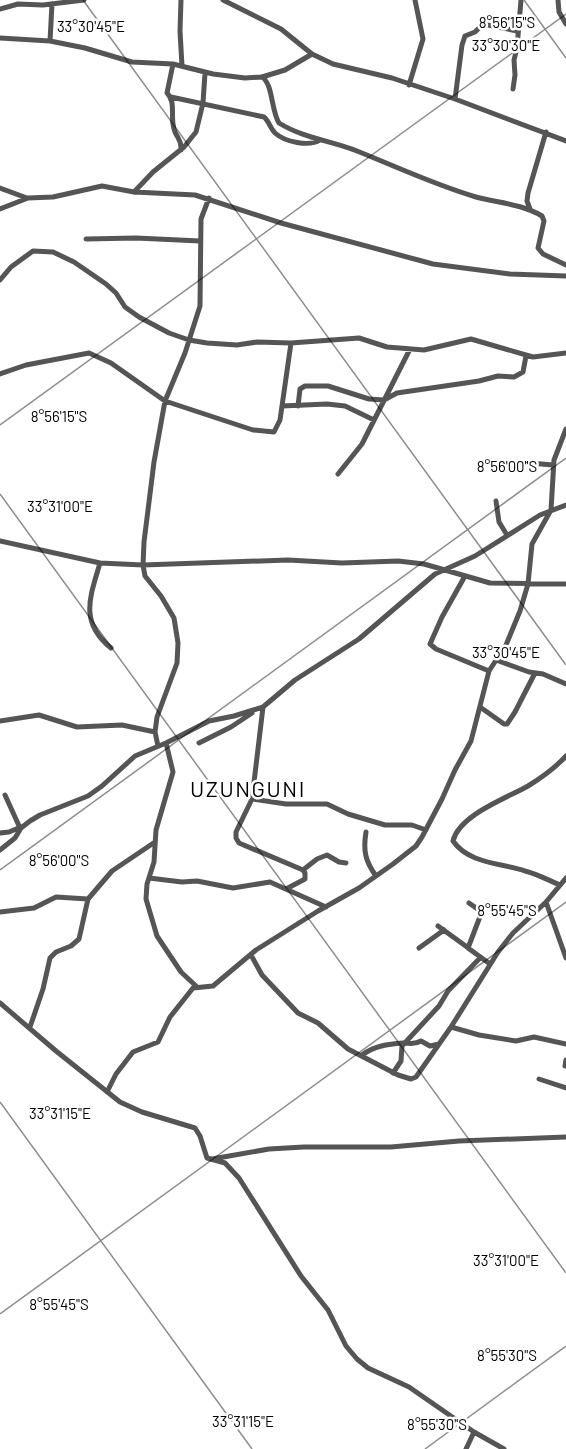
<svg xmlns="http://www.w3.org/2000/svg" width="566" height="1449" font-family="Barlow,sans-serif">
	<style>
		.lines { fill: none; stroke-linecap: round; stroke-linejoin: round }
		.minor { stroke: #555; stroke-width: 5 }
		.ticks { fill: none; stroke: #000; stroke-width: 1.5; stroke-opacity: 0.45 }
		.labels { text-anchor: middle; stroke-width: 5; stroke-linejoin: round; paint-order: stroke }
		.quarter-label { font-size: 22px; letter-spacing: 1.5px; fill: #000; stroke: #fff }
		.ticks-label { font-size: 15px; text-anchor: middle; fill: #000; stroke: #fff; stroke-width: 5; stroke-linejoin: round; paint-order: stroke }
	</style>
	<rect width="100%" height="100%" fill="#fff"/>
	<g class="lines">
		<path class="minor" d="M181,0L180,31L182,66
			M223,0L281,29L312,54L333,64L392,78L455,99L566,141
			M558,0L559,12L566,24
			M0,9L18,4L43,5L84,0
			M0,38L50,41L85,48L132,62L173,64L213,74L245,78L262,77L285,70L312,54
			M50,41L52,4
			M173,64L167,93C177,103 169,118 175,132C178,139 182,141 181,150
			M262,77C273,84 271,110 279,123C303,138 332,141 357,151C397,167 435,185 476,197C499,203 522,204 542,216L544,221L538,248L543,254L566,265
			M409,85L423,39L415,0
			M513,89L515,75L514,60L517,48L521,0
			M171,97L264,117C269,121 270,128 275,133C285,142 309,147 320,140
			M455,99L462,45L465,36L475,32L483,24L517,31
			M0,188L27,198
			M134,192L153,172L184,147L196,132L203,103L205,73
			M0,209L28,198L53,197L102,186L134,192L195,195L281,223L433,264L510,274L566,276
			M530,209L527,201L528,193L546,132
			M86,239L136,238L200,241
			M0,280L11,267L33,251L53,252L74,262L106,284L116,293L125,307L139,317L169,333L189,340L207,343L237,345L257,342L291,343L359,338L387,347L424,350L471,339L533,357L566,353
			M0,374L26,365L89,353L111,363L165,401L253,430L274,432L280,420L291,343
			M282,406L327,404L345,406L374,420
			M298,406L300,389L305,386H328L369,399L384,400L397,393L479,381L498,376L514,377L523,372L526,356
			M518,462L553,465
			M338,474L362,444L410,349
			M496,501L499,522L507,535
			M0,541L100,563L143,565L288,560L342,563L398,561L424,564L490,583L566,584
			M100,563C90,597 79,622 111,648
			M465,576L442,617L430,644L436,649L489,671
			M496,660L529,672L543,674L566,684
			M263,707L252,799L236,832V838L239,843L303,870L305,873V879L286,889
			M480,707L504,724H507L515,712L535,673
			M0,721L39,715L77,727L122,725L155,732
			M166,743L173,772L156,830L154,862L147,884L146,899L157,936L181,972L196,986
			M199,743L231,727L252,713
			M158,746L155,732L157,717L177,663L178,643L174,618L161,596L145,576L143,565L144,542L154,462L165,401L185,353L200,306L201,219L209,198
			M5,795L20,828
			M252,799L286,804H327L348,814L385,825H412L426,830
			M366,832C363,850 365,861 376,876
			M0,833L9,832L21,827
			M0,850L15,838L21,828L30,821L40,815L88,796L102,786L135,756L166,743L209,721L234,716L263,707L295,680L359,639L435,574L475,556L540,515L566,505
			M303,870L317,859L327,855L339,862L346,863
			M149,878L182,882L197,881L233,888L270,882L326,907
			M560,885C548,880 537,874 525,871C502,863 469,864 453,841C459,815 507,798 528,786C541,778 556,767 566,756
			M546,902L566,958
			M469,903L479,910L481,914L468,948L490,964
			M0,912L34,908L56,897L88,899L112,871L155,842
			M438,926L467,947
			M419,948L444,930
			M251,955L262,975L298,1013L318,1023L348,1049L398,1075L411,1079L416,1077L451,1027L498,952L513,933L546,902L566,878
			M0,1003L56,1051L120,1102L142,1112L195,1128L200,1136L207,1158L225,1163L239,1178L301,1276L328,1310L346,1346L357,1359L368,1368L409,1387L474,1432L504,1449
			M30,1027L43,989L50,958L56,952L71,946L79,939L88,899
			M451,1027L479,1035L516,1041L534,1037L566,1044
			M362,1055C374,1046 388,1044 403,1043C411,1043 414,1045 421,1041L430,1046L439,1044
			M565,1066L566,1060
			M393,1073L401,1061L402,1046L439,1006L448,991L480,958
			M539,1079L566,1088
			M107,1092L116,1074L133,1052L158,1042L170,1017L193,988L213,986L256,950L318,911L359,888L393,864L416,846L422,837L442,799L455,770L471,741L489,671L506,645L520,611L528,584L532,544L551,510L554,460L566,429
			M212,1159L269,1149L304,1147H391L459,1141L566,1137
			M466,1449L474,1432"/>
	</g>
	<path class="ticks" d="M83,0L566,665M524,0L566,58M0,425L566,14M0,494L566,1273M0,870L566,458M0,1102L252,1449M0,1314L566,902M425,1449L566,1346"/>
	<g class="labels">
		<g class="quarter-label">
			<text x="248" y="797">UZUNGUNI</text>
		</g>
	</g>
	<g class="ticks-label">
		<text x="507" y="28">8°56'15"S</text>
		<text x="91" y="32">33°30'45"E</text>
		<text x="506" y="51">33°30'30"E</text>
		<text x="59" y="422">8°56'15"S</text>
		<text x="507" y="472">8°56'00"S</text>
		<text x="60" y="512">33°31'00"E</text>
		<text x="506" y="658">33°30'45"E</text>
		<text x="59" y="866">8°56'00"S</text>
		<text x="507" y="916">8°55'45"S</text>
		<text x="60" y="1119">33°31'15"E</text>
		<text x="506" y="1266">33°31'00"E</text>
		<text x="59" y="1310">8°55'45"S</text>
		<text x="507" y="1361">8°55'30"S</text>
		<text x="243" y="1427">33°31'15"E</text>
		<text x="437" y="1430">8°55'30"S</text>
	</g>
</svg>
